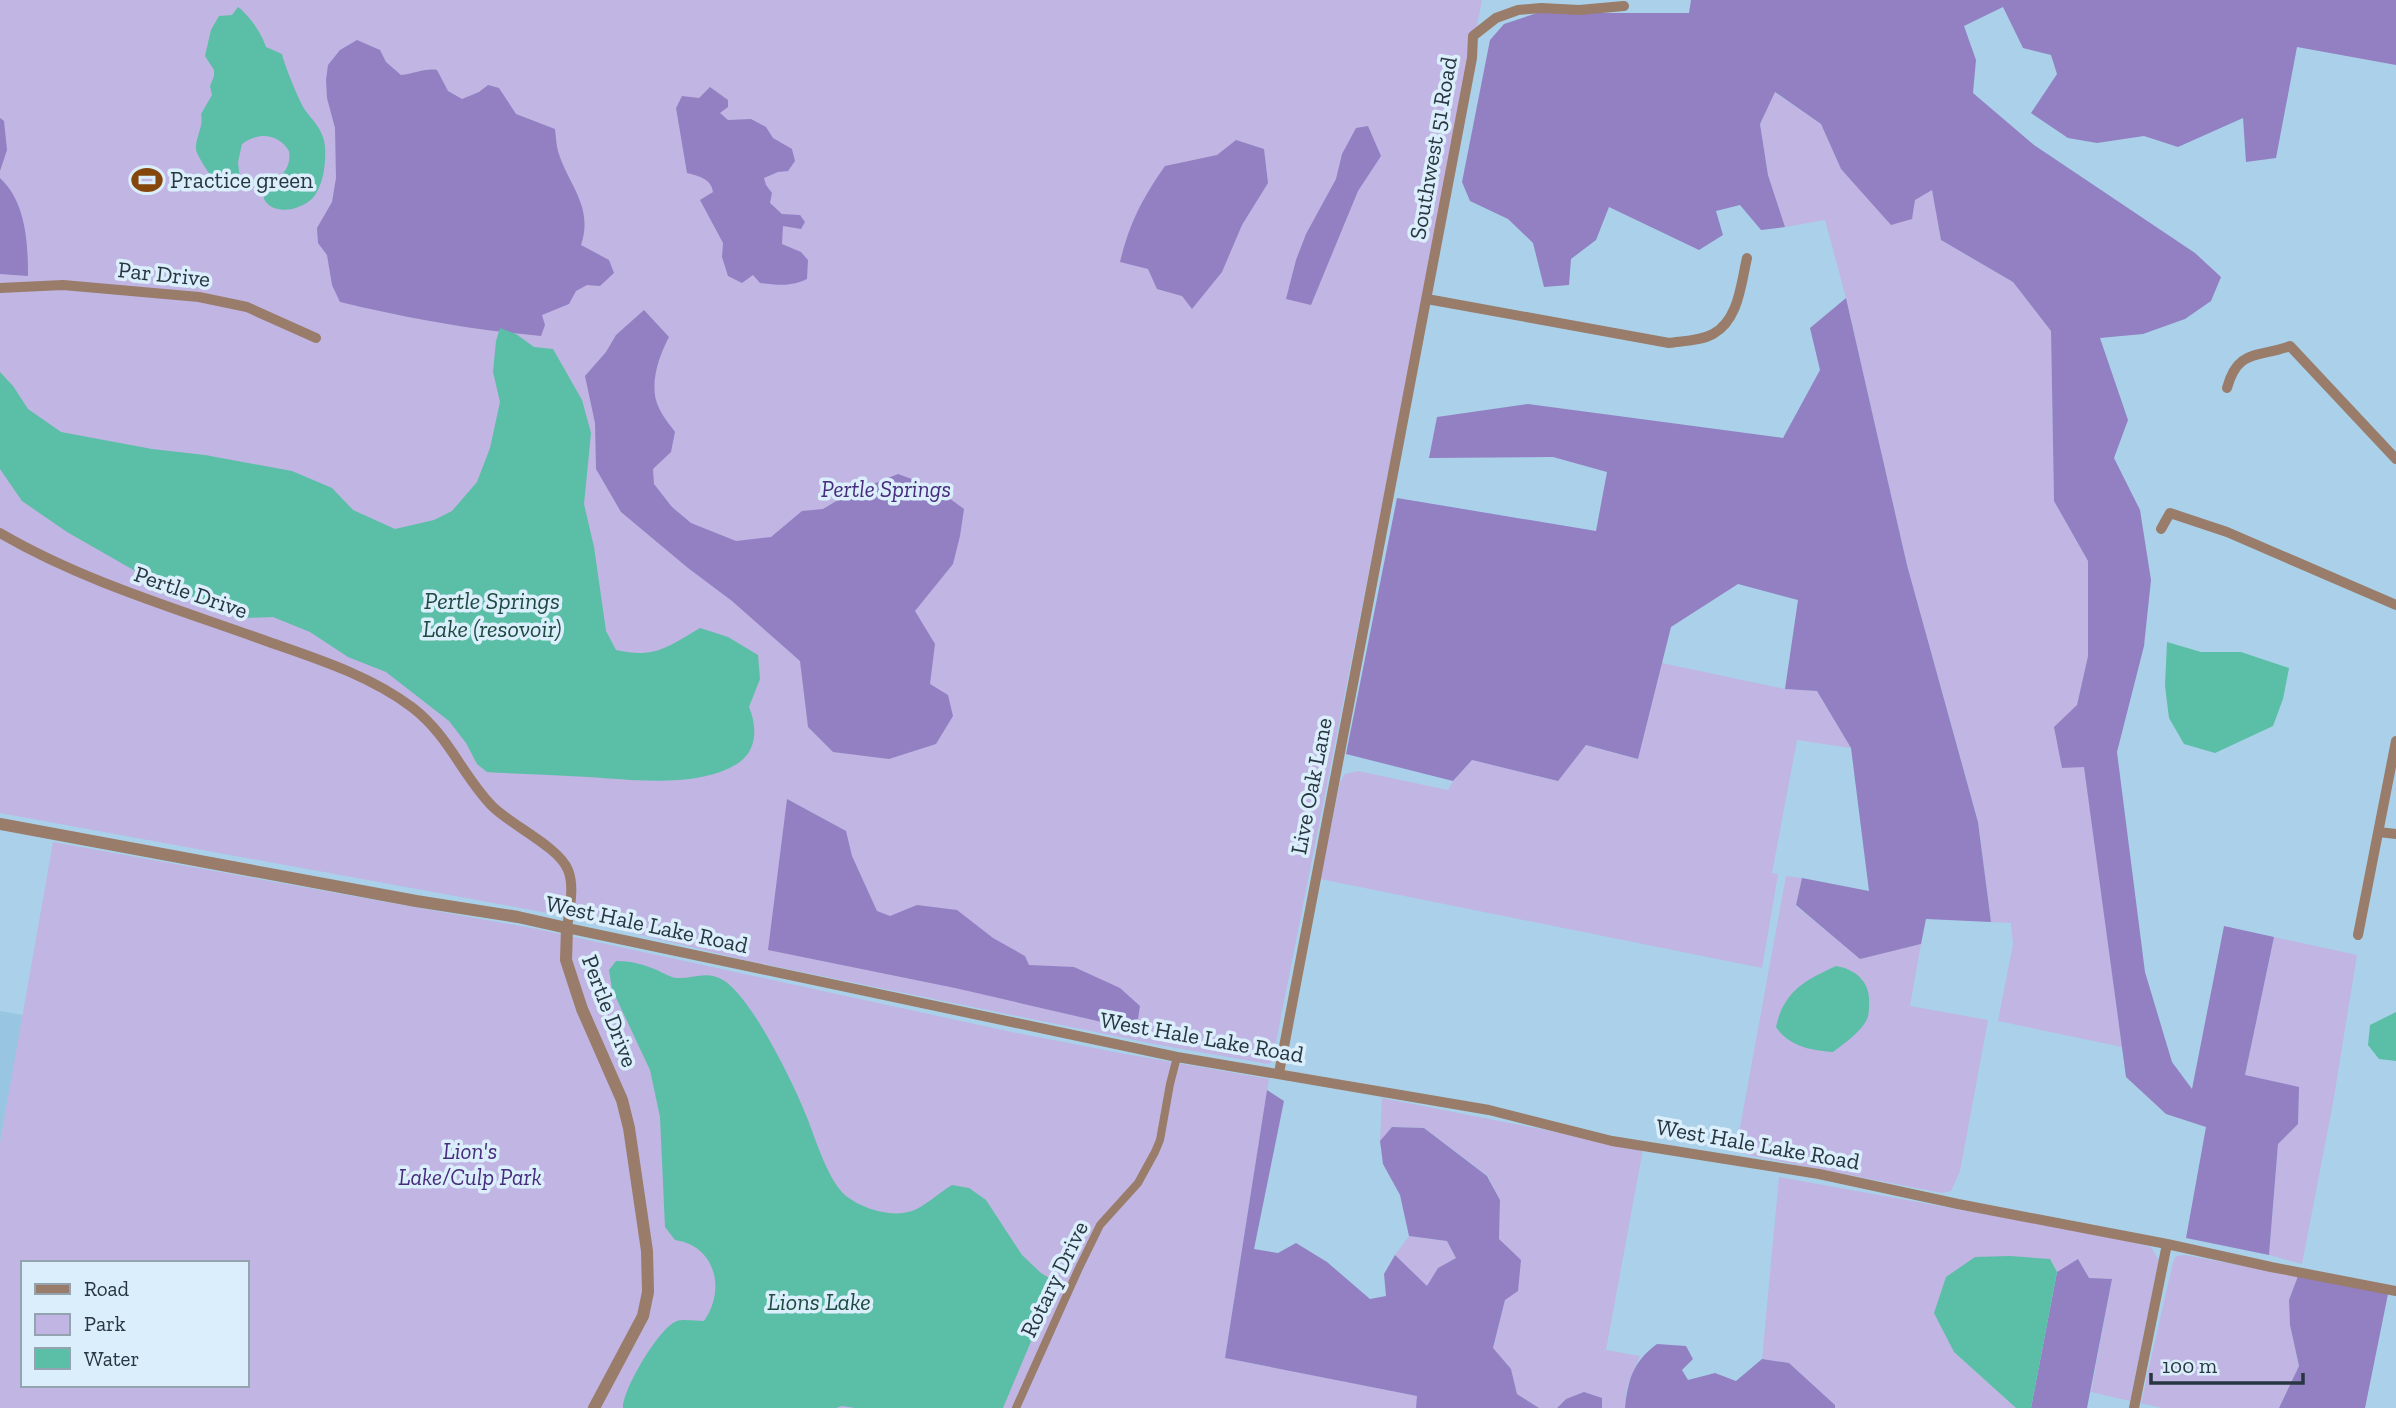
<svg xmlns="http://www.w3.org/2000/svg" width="2396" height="1408" font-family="'Zilla Slab',serif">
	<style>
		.built { fill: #98c5e1 }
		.green { fill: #c0b5e3; fill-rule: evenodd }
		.forest { fill: #9280c3 }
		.water { fill: #5bbea6 }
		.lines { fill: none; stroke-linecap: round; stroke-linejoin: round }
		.pedestrian { stroke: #997c69; stroke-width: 8 }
		.minor { stroke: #997c69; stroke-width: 10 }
		.tertiary { stroke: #997c69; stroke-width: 12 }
		.labels { text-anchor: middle; stroke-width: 7; stroke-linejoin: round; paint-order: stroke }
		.street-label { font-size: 23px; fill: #273640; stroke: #dbeefb }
		.poi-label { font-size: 23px; fill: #273640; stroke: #dbeefb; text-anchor: start }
		.park-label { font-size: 23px; font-style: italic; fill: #482c7c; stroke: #dbeefb }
		.water-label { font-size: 24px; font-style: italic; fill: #1e4a40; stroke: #dbeefb }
	</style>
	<rect width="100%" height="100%" fill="#aad1e9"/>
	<path class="built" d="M0,1011L23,1015L0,1143Z"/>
	<path class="green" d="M0,0H1482L1272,1062L1268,1064L1154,1044L753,962L559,915L0,813Z
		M1774,92L1821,124L1841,169L1915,200L1932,189L1941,240L2013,282L2051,331L2054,501L2088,561V656L2077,705L2122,1047L1998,1021L2013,944L2011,923L1991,922L1978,821L1907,565L1846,298L1825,220L1785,227L1768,175L1760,124Z
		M1662,663L1785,689L1817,691L1851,748L1797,740L1772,873L1778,874L1762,968L1320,879L1340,782L1345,774L1358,771L1448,790L1453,781L1472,760L1557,781L1585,745L1638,759Z
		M53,842L537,929L1007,1031L1120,1053L1269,1079L1225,1358L1418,1396L1416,1408H0V1143ZM23,1263H247V1385H23Z
		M1786,876L1802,878L1796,906L1860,958L1921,944L1910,1006L1988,1020L1960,1171L1951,1191L1942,1193L1748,1155L1740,1151L1739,1133Z
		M2274,937L2357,955L2333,1103L2302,1264L2269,1255L2278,1144L2298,1124L2245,1075Z
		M1382,1098L1643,1149L1606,1350L1640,1356L1627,1386L1625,1408H1602V1398L1566,1399L1557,1408H1539L1517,1394L1511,1369L1493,1349L1505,1300L1499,1239L1500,1200L1488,1176L1424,1128L1392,1127L1380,1141Z
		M1779,1177L2122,1239L2151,1247L2159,1260L2130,1401L2091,1392L2112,1279H2089L2078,1260L2057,1272L2049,1259L1975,1257L1954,1352L2016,1408H1835V1405L1789,1363L1762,1359Z
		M1409,1236L1447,1241L1457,1258L1438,1268L1427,1287L1395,1255Z
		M2185,1255L2298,1276L2289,1300L2290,1325L2299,1366L2279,1408H2162L2141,1403L2173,1262L2176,1256Z"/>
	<path class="forest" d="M1691,0H2396V65L2297,47L2276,158L2246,162L2243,118L2178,147L2144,136L2097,143L2068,138L2031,113L2057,74L2051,55L2023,48L2003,7L1964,26L1976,60L1973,93L2034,145L2195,253L2221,277L2211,301L2185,319L2143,334L2100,338L2128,420L2114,458L2140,510L2151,580L2144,646L2117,752L2145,972L2172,1062L2192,1089L2224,926L2274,937L2245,1075L2299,1087L2298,1124L2278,1144L2269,1255L2186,1238L2206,1127L2166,1114L2126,1077L2084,767L2062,768L2054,727L2077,705L2088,656V561L2054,501L2051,331L2013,282L1941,240L1932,190L1915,200L1912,219L1891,225L1841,169L1821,124L1775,92L1760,124L1768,175L1785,227L1761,230L1740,205L1716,211L1723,235L1699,250L1609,207L1596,240L1571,259L1569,285L1544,287L1533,243L1508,219L1470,201L1462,182L1490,40L1504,24L1537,13H1689Z
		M357,40L380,50L386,62L401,75C414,74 424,68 437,70L448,91L462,99L479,92L488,85L499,88L516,114L555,129C556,136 556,144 558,151C568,185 594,206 581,245L609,260L614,273L600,286L587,285L576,291L569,304L542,315L545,325L541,336C473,330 406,318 340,302L332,285L327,255L318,243L317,228L332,202L336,178L335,128L327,98L326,80L328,65L340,50Z
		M710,87L728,100V107L720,113L728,120L751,119L766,127L773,138L792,149L795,161L788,171L778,172L764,178L766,185L772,193L770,203L782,214L800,215L805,222L801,229L783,226L782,244L801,252L808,260L807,279C791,287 776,285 760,283L753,275L742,283L728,276L722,257L723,243L700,200L713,192C711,178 698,176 687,173L676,108L682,96L699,98Z
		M0,118L4,121L7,150L0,171Z
		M1368,126L1381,156L1358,191L1311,305L1286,299L1296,260L1306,234L1336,179L1342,154L1356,128Z
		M1236,140L1264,149L1268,183L1242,225L1222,272L1192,309L1182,296L1157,289L1148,269L1120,262C1130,222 1142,199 1165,166L1217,155Z
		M0,178C26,202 28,243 28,276L0,274Z
		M1846,298L1907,565L1978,822L1991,922L1926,919L1921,944L1860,959L1796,905L1802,878L1869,891L1851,748L1817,691L1785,689L1798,600L1738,584L1671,627L1638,759L1586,745L1558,781L1472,760L1453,781L1346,754L1397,498L1596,531L1607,472L1553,457L1429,458L1437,417L1528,404L1783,438L1820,370L1810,328Z
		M644,310L669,337C659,356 648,386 659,408C663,417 670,425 675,432L671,452L653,469L654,484L672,507L691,523L736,541L771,537L802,511L823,509L848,494L898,474L934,487L964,509L960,536L953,564L915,611L935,644L930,684L948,695L953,716L936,744L889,759L833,752L808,727L800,661L732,601L688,568L621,512L596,469L595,423L585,376L606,352L616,335Z
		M787,799L846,831L852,856L877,911L890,916L917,905L957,910L993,938L1025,956L1029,965L1074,967L1120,988L1140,1006L1138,1019L1119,1026L955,988L768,950Z
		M1267,1090L1284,1101L1254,1249L1278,1253L1296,1243L1327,1262L1370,1299L1386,1296L1384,1274L1395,1255L1427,1286L1438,1268L1456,1258L1447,1241L1409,1236L1400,1195L1383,1164L1380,1141L1392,1127L1424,1128L1487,1176L1500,1200L1499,1239L1521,1260L1518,1291L1505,1300L1493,1348L1511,1369L1517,1394L1539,1408H1416L1417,1396L1225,1358Z
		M2078,1259L2089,1278L2112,1279L2087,1408H2031L2057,1272Z
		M2298,1276L2388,1294L2365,1408H2279L2299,1366L2290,1325L2289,1300Z
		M1657,1344L1686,1346L1693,1359L1682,1370L1688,1380L1715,1373L1736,1381L1762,1359L1789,1363L1835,1405V1408H1625C1628,1379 1633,1362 1657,1344Z
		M1584,1392L1602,1398V1408H1557L1566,1399Z"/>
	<path class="water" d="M238,7C249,15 262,34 266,47L282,54C284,64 299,101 305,110C314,122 324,131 325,147C326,162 324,182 315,195C305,210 273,217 264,199L265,189C278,176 292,172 289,151C278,133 258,132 242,144L238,162L240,181L231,189L217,185C212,177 197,157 196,149C195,138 204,127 201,114L212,95L210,86L214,76V70L205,56L211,30L219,16L232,15Z
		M500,328L516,334L534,347L553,349L582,400L591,433L584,504L594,547L606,631L616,650C654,659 668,647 700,628L728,637L758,655L760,679L749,707C757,726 758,751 737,764C697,788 634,780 589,777C555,775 521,774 487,772L477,764L466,743L449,721L386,672L348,657L310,632L273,617L245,618L165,588L67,532L22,501L0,469V372L13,386L28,409L61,432L152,449L205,455L292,471L332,488L353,510L395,529L434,520L452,511L477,482L490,448L500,402L493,372L496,341Z
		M2167,642L2201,652H2241L2289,668L2283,699L2273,726L2215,753L2184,744L2169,718L2165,686Z
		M616,961C631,961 642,964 657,970C663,973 670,977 676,978C693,979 706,970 723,980C752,997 796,1088 808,1120C816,1141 829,1182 846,1196C863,1209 891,1218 912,1211C924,1207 940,1192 952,1185L969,1188L986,1200L1022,1255L1041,1273L1056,1282L1003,1408H855L842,1406L836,1408H623C622,1391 659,1327 677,1321C684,1319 696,1321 704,1321C726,1290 716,1246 675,1240L665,1227L660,1117L650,1070L612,989L609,970Z
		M1836,966C1856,969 1871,983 1869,1004C1869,1010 1869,1016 1866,1021C1859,1033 1845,1043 1833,1052C1811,1050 1790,1047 1776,1027C1784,991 1804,981 1836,966Z
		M2396,1012V1061L2379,1059L2368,1045L2370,1025Z
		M2010,1256L2050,1259L2057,1272L2031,1408H2016L1954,1352L1934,1313L1946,1277L1975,1257Z"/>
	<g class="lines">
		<path class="pedestrian" d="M1016,1408L1078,1270L1100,1225L1138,1183L1155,1152L1160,1140L1170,1084L1177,1057"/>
		<path class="minor" d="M0,288L63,285L199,297L247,307L316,338
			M1427,299L1669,343C1683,341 1700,341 1713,334C1739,320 1741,283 1747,258
			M2227,388C2238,348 2258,358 2290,346L2396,459
			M2161,529L2170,513L2227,532L2396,605
			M0,533C84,582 178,609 269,642C318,659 371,676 413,708C449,736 462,775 492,806C512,826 559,847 568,870C575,887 569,911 567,928L1177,1057L1489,1110L1612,1141L1819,1174L1958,1204L2167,1244L2271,1267L2396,1291
			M2379,832L2396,834
			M2358,935L2396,741
			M1279,1073L1472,58L1473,36L1496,18L1518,10L1541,8L1579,10L1624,6
			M2134,1408L2167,1244"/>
		<path class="tertiary" d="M0,824L416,901L518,917L567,928L566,960L582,1009L622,1100L629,1128L647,1251L648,1292L643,1316L594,1408"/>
	</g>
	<defs>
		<g id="stadium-bare" transform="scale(2.415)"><path d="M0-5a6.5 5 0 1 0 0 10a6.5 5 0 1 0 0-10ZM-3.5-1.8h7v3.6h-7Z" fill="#85460c" stroke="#dbeefb" stroke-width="2.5" paint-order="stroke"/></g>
	</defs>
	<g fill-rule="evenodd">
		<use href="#stadium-bare" x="147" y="180"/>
	</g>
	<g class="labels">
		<g class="street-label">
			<text transform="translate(1433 148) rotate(-80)" y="8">Southwest 51 Road</text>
			<text transform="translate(164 274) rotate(6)" y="8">Par Drive</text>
			<text transform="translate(191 592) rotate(19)" y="8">Pertle Drive</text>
			<text transform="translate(1311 786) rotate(-79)" y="8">Live Oak Lane</text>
			<text transform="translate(647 924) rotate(12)" y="8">West Hale Lake Road</text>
			<text transform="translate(610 1011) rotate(69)" y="8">Pertle Drive</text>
			<text transform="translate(1202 1037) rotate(10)" y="8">West Hale Lake Road</text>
			<text transform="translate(1758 1144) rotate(10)" y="8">West Hale Lake Road</text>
			<text transform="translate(1054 1279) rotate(-64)" y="8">Rotary Drive</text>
		</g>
		<g class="poi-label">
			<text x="170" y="188">Practice green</text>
		</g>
		<g class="park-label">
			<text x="886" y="497">Pertle Springs</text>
			<text x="470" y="1159">Lion's<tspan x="470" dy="26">Lake/Culp Park</tspan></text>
		</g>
		<g class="water-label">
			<text x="492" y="609">Pertle Springs<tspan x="492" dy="28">Lake (resovoir)</tspan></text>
			<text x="819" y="1310">Lions Lake</text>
		</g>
	</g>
	<rect x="21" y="1261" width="228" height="126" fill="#dbeefb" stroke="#93a4b0" stroke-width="2"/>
	<rect x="35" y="1284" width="35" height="10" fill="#997c69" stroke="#93a4b0" stroke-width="2"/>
	<text x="84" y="1296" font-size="21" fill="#273640">Road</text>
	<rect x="35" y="1314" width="35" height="21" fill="#c0b5e3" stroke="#93a4b0" stroke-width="2"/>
	<text x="84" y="1331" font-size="21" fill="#273640">Park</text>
	<rect x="35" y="1348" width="35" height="21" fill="#5bbea6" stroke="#93a4b0" stroke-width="2"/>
	<text x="84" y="1366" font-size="21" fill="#273640">Water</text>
	<path d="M2151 1373v10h152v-10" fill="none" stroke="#273640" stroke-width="3.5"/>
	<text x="2162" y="1373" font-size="21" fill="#273640" stroke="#dbeefb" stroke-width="5" paint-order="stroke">100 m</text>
</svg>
